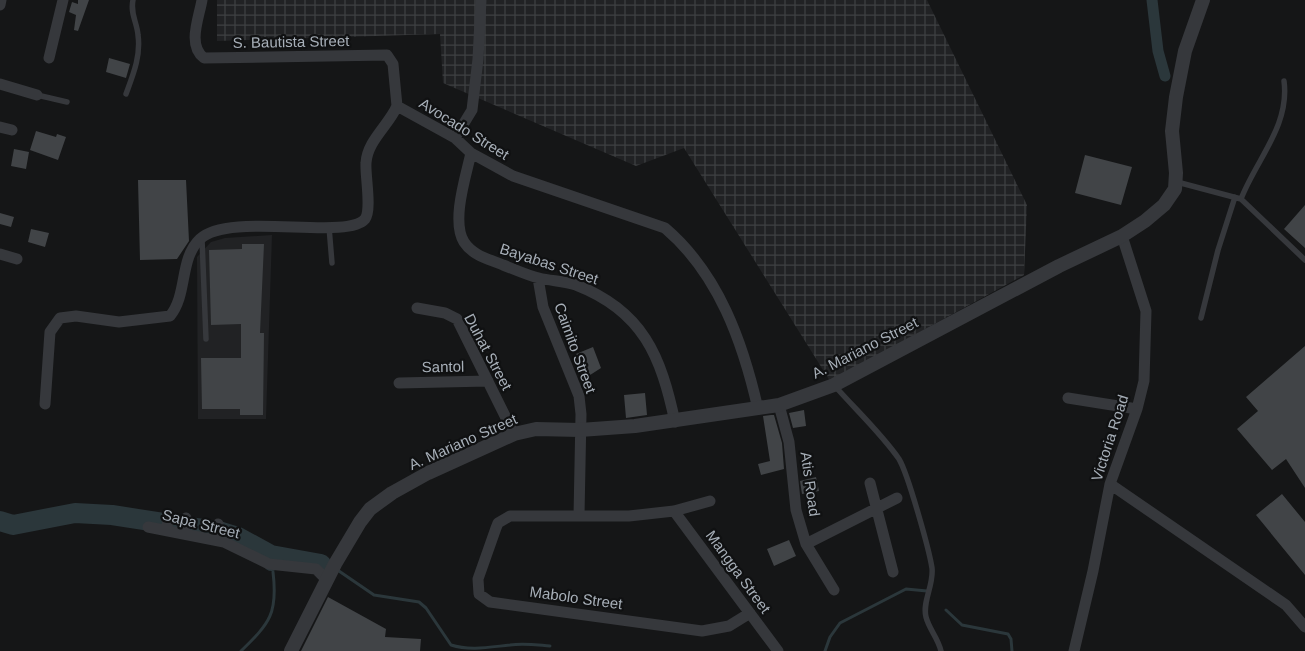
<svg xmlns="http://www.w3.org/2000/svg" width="1305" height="651" font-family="Arial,sans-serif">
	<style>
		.built { fill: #212224 }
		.industrial { fill: url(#industrial-grid) }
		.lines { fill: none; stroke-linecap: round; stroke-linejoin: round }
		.stream { stroke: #2b373b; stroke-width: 3 }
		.canal { stroke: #2b373b; stroke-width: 11 }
		.river { stroke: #2b373b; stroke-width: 20 }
		.building { fill: #414447 }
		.service { stroke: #36383c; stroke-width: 5.5 }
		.minor { stroke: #36383c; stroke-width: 11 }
		.tertiary { stroke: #36383c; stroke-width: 14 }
		.labels { text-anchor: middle; stroke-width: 4.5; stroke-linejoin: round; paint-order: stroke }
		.street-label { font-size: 15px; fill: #a7afb8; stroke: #101112 }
	</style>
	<defs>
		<pattern id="industrial-grid" width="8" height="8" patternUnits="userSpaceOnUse" patternTransform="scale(1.25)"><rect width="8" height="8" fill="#212224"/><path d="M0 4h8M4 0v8" fill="none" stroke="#3e4042"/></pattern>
	</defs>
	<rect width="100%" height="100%" fill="#151617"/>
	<path class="built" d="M272,235L266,419H198L197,257L211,242L225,238Z"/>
	<path class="industrial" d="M217,0H927L1027,205L1024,275L830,381L684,148L636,166L443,83L440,34L217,41Z"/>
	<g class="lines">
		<path class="stream" d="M321,564L330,567
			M336,569L374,595L419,602L426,608L451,645C470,651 490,647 510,645C524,643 537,645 550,646
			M946,610L962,625L1008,634L1011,639L1012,651
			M241,651C270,623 278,613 273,572
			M825,651L830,637L840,623L906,589L927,591"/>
		<path class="canal" d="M1152,0L1158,51L1165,76"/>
		<path class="river" d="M0,521L13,525L75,513L112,515L222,532L238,537L271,555L272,561
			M271,555L321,564"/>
	</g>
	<path class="building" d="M78,0H89L78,31L74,30L76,15L69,12L72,2L78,4Z
		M109,58L130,64L126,78L106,72Z
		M36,131L56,137L57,134L66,137L58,160L30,150Z
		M14,149L29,152L26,169L11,166Z
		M1085,155L1132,167L1121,205L1075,193Z
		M138,180H186L189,241L177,259L140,260Z
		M1305,205V248L1284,229Z
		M0,213L14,217L11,227L0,224Z
		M31,229L49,233L45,247L28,242Z
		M242,244H264L260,333H264L263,415H240V409H202L201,358H241V324L211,325L209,250L242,249Z
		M1305,346V488L1286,459L1272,470L1237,429L1258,411L1246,397Z
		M593,347L601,368L587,377L576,354Z
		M645,393L647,415L626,418L624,395Z
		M804,410L806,426L793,428L789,413Z
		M771,415H774L782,443L784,469L761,475L758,464L770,461L763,416Z
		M816,477L819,491L802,494L800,481Z
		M1282,494L1305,522V575L1256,515Z
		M789,540L796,556L774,566L767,549Z
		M328,597L386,629L385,637L421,639L420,651H301Z"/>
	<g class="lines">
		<path class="service" d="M126,94C133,75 141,56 138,35C137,22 130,14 133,0
			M37,95L67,102
			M1177,182L1241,199L1305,260
			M1241,199C1256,160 1290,126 1284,81
			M329,227L332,263
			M202,239L206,339
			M1201,318L1218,250L1235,197
			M834,385C855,409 881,433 899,459C908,474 929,549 932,568C934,585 922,602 926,617C929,629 938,638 941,651"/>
		<path class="minor" d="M202,0C199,18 187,45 204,58L387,55L393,64L397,106
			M0,5L1,0
			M49,58L63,0
			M0,84L37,95
			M0,127L12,130
			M455,138L472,110L478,59L481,0
			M471,153C466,176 451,221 464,242C473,256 489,259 503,265C514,269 526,275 539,278C551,281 564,281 576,285C643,311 661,356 675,422
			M0,254L17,259
			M538,278L543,307L579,396L581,414L579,516
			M417,308L445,313L457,319L514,434
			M399,383L488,381
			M1068,398L1137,409
			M45,404L50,332L60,318L76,316L119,322L170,316C188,294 179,259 200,239C229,211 347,241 365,219C372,210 365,175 366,163C367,141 389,125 397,106L455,138L471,153L513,176L665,228C719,274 743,343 758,409
			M779,405L789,442L796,510L806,544L834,590
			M870,483L893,572
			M1110,484L1286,605L1305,627
			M710,501L674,511L629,516H510L498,523L496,528L478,579L479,594L490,602L702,631L729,626L750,613
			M674,511L778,651
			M148,527L224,542L269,564L316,569L327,580
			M167,529L168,515
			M184,533L186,518
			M217,540L218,524
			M806,544L897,498
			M1074,651L1093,571L1110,484L1137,409L1144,381L1146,311L1122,236"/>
		<path class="tertiary" d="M291,651L335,564L360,522L370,509L392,493L428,473L514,434L536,429L580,430L635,426L779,405L834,385L1059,266L1122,236L1145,221L1164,205L1175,189L1176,173L1172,131L1176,97L1185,51L1203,0"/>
	</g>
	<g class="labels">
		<g class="street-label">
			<text transform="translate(291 42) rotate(-1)" y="5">S. Bautista Street</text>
			<text transform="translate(464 129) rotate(32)" y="5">Avocado Street</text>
			<text transform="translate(549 264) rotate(18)" y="5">Bayabas Street</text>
			<text transform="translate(575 348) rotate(70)" y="5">Caimito Street</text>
			<text transform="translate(865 348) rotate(-27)" y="5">A. Mariano Street</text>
			<text transform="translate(488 352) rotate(62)" y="5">Duhat Street</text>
			<text transform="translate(443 367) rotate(-1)" y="5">Santol</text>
			<text transform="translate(1110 438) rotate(-72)" y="5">Victoria Road</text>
			<text transform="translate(463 442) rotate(-24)" y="5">A. Mariano Street</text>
			<text transform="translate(810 484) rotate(82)" y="5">Atis Road</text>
			<text transform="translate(201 524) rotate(14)" y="5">Sapa Street</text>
			<text transform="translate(738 572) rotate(54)" y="5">Mangga Street</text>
			<text transform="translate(576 598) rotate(8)" y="5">Mabolo Street</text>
		</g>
	</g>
</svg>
